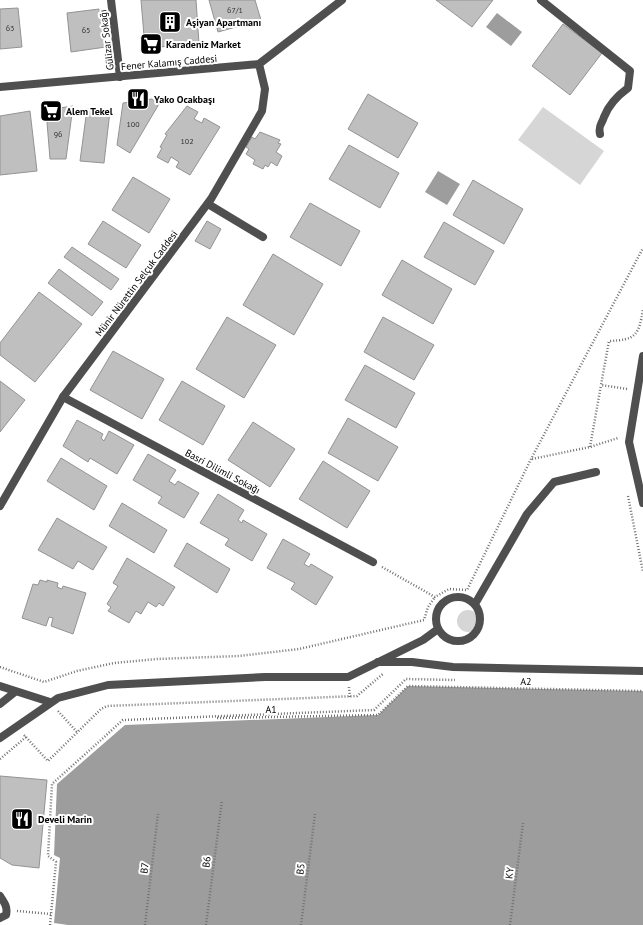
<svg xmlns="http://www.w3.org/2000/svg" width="643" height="925" font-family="'PT Sans',sans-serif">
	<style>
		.green { fill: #d6d6d6 }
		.water { fill: #9d9d9d }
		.building { fill: #bfbfbf; stroke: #939393 }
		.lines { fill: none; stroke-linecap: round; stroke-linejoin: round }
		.path { stroke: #717171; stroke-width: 2.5; stroke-dasharray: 1 2; stroke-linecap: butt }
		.service { stroke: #4f4f4f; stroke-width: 8 }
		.minor { stroke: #4f4f4f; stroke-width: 8 }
		.tertiary { stroke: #4f4f4f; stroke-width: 8 }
		.labels { text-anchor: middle; stroke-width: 4; stroke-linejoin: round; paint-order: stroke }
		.number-label { font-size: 8px; fill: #303030 }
		.poi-label { font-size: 10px; font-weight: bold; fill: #000; stroke: #fff; text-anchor: start }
		.street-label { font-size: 10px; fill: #000; stroke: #fff }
	</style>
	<rect width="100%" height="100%" fill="#fff"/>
	<path class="green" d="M543,107L604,151L580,185L518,140Z
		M457 621a11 11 0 1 1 22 0a11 11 0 1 1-22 0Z"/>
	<path class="water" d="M497,13L522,32L511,46L486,27Z
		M438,171L460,184L447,205L425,192Z
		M408,686L643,691V925H68L54,923L60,858L54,855L57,784L125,725L378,715Z"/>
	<path class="building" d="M141,0H196L199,44L145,48Z
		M209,0H255L261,20L218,32Z
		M436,0H493L472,27Z
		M18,8L22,47L0,49V9Z
		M99,9L106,47L71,52L67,13Z
		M563,24L602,53L570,95L532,66Z
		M368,94L418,123L398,158L348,129Z
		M152,99L159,104L130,153L117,145L123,103Z
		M73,106L66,159H50L46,110Z
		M187,106L198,112L194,119L202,123L204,118L220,127L190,175L176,167L179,162L171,157L168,163L157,157L162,148L160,147L167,135L165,134Z
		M87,109L110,111L104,163L80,161Z
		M30,111L37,171L0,175V116Z
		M260,132L280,140L278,143L281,144L276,152L282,156L277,166L271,162L268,167L265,165L263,169L253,164L255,160L246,154L249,149L246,147L252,137L255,139Z
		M349,145L399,173L380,208L329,179Z
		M133,177L170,199L149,233L112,210Z
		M473,180L523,209L504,244L453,215Z
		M310,203L360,231L341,266L290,237Z
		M103,221L141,245L126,268L88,244Z
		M207,221L221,229L210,249L195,241Z
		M444,222L494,251L475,285L424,257Z
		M72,247L119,279L111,290L64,257Z
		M273,254L323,284L294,335L243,305Z
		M402,260L452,289L433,324L382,295Z
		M59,269L103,302L92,316L48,283Z
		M39,292L82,324L35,382L0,355V343Z
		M227,317L276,345L244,398L196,369Z
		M383,317L434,345L414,380L364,352Z
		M113,351L164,379L142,419L90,390Z
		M365,365L415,393L396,428L345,400Z
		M0,381L25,400L0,432Z
		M182,381L225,406L203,445L159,420Z
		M348,418L398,447L378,481L328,453Z
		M77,420L103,434L101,438L104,441L109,431L134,445L117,474L90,458L88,462L63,446Z
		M253,422L295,449L270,487L228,460Z
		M148,454L176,470L169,481L175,485L178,481L199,493L184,518L158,503L162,497L133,480Z
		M61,458L107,486L94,510L47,481Z
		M323,461L370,491L347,528L299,499Z
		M218,494L244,510L238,520L242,523L243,520L267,534L252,561L225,545L229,539L200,523Z
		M122,503L167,530L154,553L109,526Z
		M57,518L107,547L93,570L78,561L73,569L38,550Z
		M283,539L310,554L304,564L309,567L311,564L333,577L316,605L291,589L295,583L267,568Z
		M187,543L230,569L217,593L174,566Z
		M127,558L175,587L163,606L159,603L156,607L148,602L141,614L136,611L129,623L108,611L111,607L107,604L118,586L113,583Z
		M40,580L47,582V580L58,583L57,587L62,589L63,586L86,593L73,634L51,626L53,618L49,617L46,626L22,618L33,584L38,585Z
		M0,776L47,780L39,868L12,865L0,858Z"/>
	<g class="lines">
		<path class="path" d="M627,389L601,385L609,341C636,340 639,335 643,309
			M590,447L601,385
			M532,459L590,447L618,438
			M628,496L643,572
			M382,567L435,597L449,589L467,590L531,459L643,248
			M0,667L44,682L77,671L114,663L157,659L239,656L299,649L424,620L428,607L435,597
			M349,687L350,697
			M58,711L77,732
			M217,718L378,715L408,686L643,691
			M24,735L48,761L101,709L107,706L357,696L384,673
			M0,759L26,737
			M17,911L51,914
			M50,925L56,862L48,856L52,784L123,720L374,710L406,679L455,680
			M145,925L158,814
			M206,925L222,800
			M301,925L315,814
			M510,925L523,823"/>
		<path class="service" d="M541,0L630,71L628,88C617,96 609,104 604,117C602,124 598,125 600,134
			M208,204L263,237
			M436 619a22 22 0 1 1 44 0a22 22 0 1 1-44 0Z
			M475,604L527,514L554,482L596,472
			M0,686L50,702
			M0,704L15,692
			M0,738L58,698L108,685L265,677H348L423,640L438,629
			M0,896C4,902 8,907 6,915L0,918"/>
		<path class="minor" d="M111,0L120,77
			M643,356L629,442L643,503
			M63,397L373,562
			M378,662H412L453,667L643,671"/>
		<path class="tertiary" d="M0,87L259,64L342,0
			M0,506L63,397L211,199L262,111L265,89L259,64"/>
	</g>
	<defs>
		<g id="building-square" transform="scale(1.15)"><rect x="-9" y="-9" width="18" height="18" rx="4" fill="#000" stroke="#fff"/><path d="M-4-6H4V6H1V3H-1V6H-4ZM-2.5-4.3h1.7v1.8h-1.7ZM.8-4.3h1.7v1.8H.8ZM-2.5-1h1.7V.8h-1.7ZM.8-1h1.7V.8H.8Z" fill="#fff"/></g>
		<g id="supermarket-square" transform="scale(1.15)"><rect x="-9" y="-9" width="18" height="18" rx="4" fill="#000" stroke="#fff"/><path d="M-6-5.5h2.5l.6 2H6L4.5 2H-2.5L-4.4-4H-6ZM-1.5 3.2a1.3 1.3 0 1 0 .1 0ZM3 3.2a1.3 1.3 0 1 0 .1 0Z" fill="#fff"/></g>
		<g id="restaurant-square" transform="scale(1.15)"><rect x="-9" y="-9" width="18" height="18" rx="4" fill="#000" stroke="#fff"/><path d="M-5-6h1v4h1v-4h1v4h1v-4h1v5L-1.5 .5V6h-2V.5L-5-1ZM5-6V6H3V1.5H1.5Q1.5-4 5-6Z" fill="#fff"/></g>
	</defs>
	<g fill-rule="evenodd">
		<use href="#building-square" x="170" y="22"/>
		<use href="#supermarket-square" x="151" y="44"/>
		<use href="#restaurant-square" x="138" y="99"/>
		<use href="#supermarket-square" x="51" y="111"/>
		<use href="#restaurant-square" x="22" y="819"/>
	</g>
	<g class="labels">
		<g class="number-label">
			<text x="235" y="13">67/1</text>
			<text x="10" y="31">63</text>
			<text x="86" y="33">65</text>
			<text x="133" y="127">100</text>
			<text x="58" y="137">96</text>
			<text x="187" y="144">102</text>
		</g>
		<g class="poi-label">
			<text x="186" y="26">Aşiyan Apartmanı</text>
			<text x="166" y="48">Karadeniz Market</text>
			<text x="154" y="103">Yako Ocakbaşı</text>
			<text x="66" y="115">Alem Tekel</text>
			<text x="38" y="823">Develi Marin</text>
		</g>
		<g class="street-label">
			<text transform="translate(106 40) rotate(-97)" y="4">Gülizar Sokağı</text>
			<text transform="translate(169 62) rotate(-5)" y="4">Fener Kalamış Caddesi</text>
			<text transform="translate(136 283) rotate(-53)" y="4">Münir Nürettin Selçuk Caddesi</text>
			<text transform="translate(223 471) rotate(28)" y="4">Basri Dilimli Sokağı</text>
			<text transform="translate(526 681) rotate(1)" y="4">A2</text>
			<text transform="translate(271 709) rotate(-1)" y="4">A1</text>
			<text transform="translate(206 862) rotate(-83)" y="4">B6</text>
			<text transform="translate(144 868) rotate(-83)" y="4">B7</text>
			<text transform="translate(300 869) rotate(-83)" y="4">B5</text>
			<text transform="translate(509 873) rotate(-83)" y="4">KY</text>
		</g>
	</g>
</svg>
